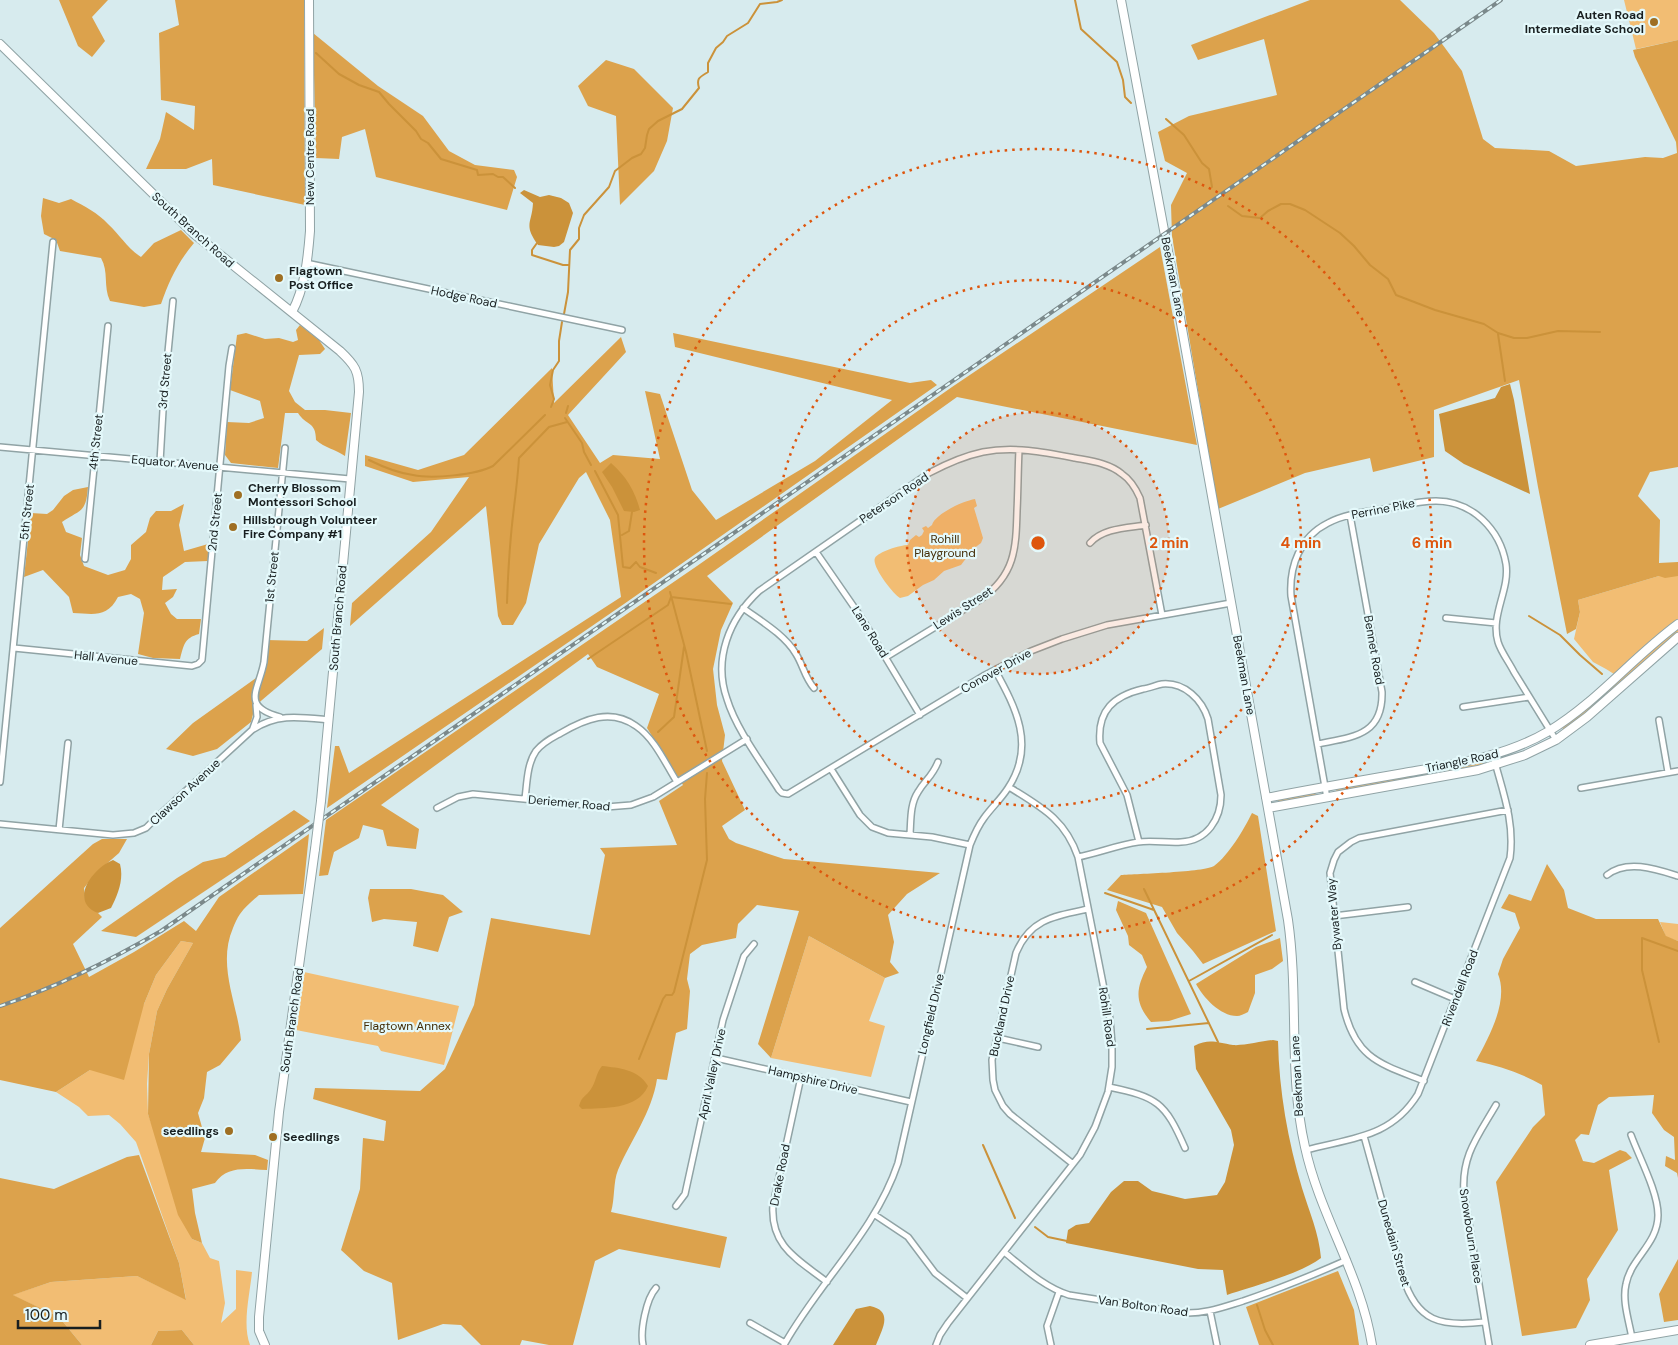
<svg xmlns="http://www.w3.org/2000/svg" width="1678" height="1345" font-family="'DM Sans',sans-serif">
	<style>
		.green { fill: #f2bd73 }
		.forest { fill: #dca24c }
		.water { fill: #cb923a }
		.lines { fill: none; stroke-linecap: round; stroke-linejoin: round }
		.stream { stroke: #cb923a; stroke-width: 2 }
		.street-casing { stroke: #90a3a5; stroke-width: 8 }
		.secondary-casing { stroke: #90a3a5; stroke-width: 10 }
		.street { stroke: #fff; stroke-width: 5 }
		.secondary { stroke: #fff; stroke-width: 8 }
		.rail-casing { stroke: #7b898b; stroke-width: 4 }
		.rail { stroke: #e4f9fb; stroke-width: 2; stroke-dasharray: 5.5; stroke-linecap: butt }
		.secondary-bridge-casing { stroke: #90a3a5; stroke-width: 10; stroke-linecap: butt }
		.secondary-bridge { stroke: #fff; stroke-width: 8 }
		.ring { fill: none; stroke: #de560d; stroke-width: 2.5; stroke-dasharray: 2.5 5 }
		.poi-dot { fill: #9f6f23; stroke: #e4f9fb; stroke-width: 2 }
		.labels { text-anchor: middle; stroke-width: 4.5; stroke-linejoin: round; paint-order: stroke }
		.poi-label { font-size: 12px; font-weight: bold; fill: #181f20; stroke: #e4f9fb; text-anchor: start }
		.street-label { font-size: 12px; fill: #181f20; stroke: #e4f9fb }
		.park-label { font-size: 12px; fill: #432c06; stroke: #e4f9fb }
		.centre { fill: #de560d; stroke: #e4f9fb; stroke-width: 2.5 }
		.ring-label { font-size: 15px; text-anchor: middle; font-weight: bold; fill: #de560d; stroke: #e4f9fb; stroke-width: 4.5; stroke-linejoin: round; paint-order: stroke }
	</style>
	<rect width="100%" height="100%" fill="#d7ebee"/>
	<path class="green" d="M1624,0H1678V40L1636,49Z
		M975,499L977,506L974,508L983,538L981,543L973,549L961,565L944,571L934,580L923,585L908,596L900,598C893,594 871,566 875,558C878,552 900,545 908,545L910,540L916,535L919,537L922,535L924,531L922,528L926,526L928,528L932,525C935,514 963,501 975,499Z
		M1678,575V620L1658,635L1614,674L1606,669L1593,662L1574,639L1580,612L1578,600L1659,576Z
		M1678,628V634L1660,648L1582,718L1563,730L1562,726L1658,643Z
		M1481,762L1483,763L1482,766L1337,792L1336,790L1337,788Z
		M1314,792L1316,793L1315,797L1278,802V799Z
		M1660,922L1678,924V941L1666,937Z
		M809,936L885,978L869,1021L885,1026L871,1077L771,1058Z
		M181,941L193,943L167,989L157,1011L149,1054L147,1084L148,1114L192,1239L202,1243L210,1258L219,1261L225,1303L221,1323L236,1309V1270L252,1272C250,1294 242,1324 250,1345H194L182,1330L158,1331L151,1345H82L59,1317L12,1295L51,1282L137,1276L186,1299L179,1263L136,1142L120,1124L109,1115L88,1116L79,1107L56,1092L90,1070L144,1004L156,975Z
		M304,972L459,1006L444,1065L381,1051L378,1046L296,1030Z"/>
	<path class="forest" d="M59,0H108L92,17L105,41L92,57L78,46Z
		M175,0H304L305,205L213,185L212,159L186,169H146L160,139L166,112L194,130L195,106L161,100L159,33L179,25Z
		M1310,0H1400L1434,33L1462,71L1483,139L1495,148L1549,151L1576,166L1645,157L1663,158L1677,153L1676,142L1635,57L1633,50L1678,40V467L1650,472L1638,496L1660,520L1659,563L1678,562V576L1665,578L1659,576L1578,600L1580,612L1576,629L1567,634L1538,487L1519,380L1434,410V457L1373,472L1370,458L1305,473L1218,509L1172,236L1171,205L1187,173L1165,161L1158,132L1189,116L1277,95L1264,39L1198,60L1191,45Z
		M313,33L378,86L423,116L449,151L475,165L514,170L517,177L507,210L376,177L365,129L342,137L339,159L316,158Z
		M606,60L634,69L673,108L667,141L654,171L620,205L616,116L588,106L578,86Z
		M43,198L59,203L71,199C84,206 98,213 108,224C120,235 127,248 141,257L154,243L181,230L194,243C178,262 169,281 161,304L144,307L110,301C103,286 109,272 101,258L60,251L56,240L44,234L41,216Z
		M1160,247L1197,445L957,397L707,576L733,603L721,630L713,669L717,705L725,735L722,761L745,810L722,826L729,839L736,843L784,859L940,873L907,894L888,915L894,942L890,962L899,973L885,978L809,936L771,1058L758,1044L799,911L757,905L738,924L736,938L702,945L690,954L687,979L690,991L687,1029L676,1033L667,1080L657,1079C652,1112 631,1140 618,1170C613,1182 615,1199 611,1212L727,1237L720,1268L619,1249L595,1261L573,1345H549L522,1340L520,1345H481L461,1325L443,1324L398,1340L392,1283L364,1271L341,1250L360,1189L363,1138L384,1141L386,1121L313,1099L315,1088L420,1091L445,1069L474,1005L491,918L590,935L605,855L600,848L677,845L659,801L683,785L647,728L659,694L597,667L588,654L381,805L419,829L416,849L387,846L383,830L363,825L359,838L334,852L328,875L319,876L326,820L697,566L952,387Z
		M300,325L319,340L325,349L320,354L299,355L289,391L295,402L305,410H325L351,413L345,456C335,449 325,448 316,440C316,421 306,426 298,413H285L278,468L231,463L225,455L227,422L249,423L264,418L260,401L230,390L237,335L246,333L265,339L279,338L293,342L298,340L296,330Z
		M673,333L910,383L931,380L937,385L624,604L327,808L335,746H339L349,773L621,597L610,520L586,472L579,478L539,544L526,603L513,625H502L498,616L486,506L350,626L352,603L431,532L469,477L413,482L365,466V455L418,470L464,455L552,368L554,403L621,337L626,352L568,415L600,463L613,455L660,459L645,391L660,394L692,490L716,520L815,461L892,400L675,347Z
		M88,487C86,513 81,509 62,522L66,532L82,538L80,555L84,566L108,575L125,570L131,559V545L146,532L150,518L156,511H171L184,504L179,525L184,551L208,544V561L185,562L163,577L162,590L177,589L173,597L165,603L171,614L177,619H201L199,634C184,638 184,645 180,659L153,658L138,654L144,613L140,599L131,594L118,597C107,618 94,614 73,613L69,597L43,570L24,577L31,513L47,514L53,510L64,496L73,490Z
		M324,628L322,649L255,706L251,722L217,749L193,756L166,749L193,723L263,673L266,640L307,641Z
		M294,810L310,821L136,937L101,931L177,878L203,862L225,857Z
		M1252,813L1258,816L1276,931L1203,964L1193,951L1177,933L1162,907L1107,890L1121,875C1136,874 1205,872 1214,866C1229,855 1244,829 1252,813Z
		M309,834L303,894L259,895C252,901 245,907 240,914C237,918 235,923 233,928C217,965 237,1002 241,1040L220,1065L207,1072L204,1098L198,1113L205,1138L201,1152L255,1155L268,1160L267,1170C248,1169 227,1165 215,1183L192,1189L195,1213L202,1243L192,1239L178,1215L148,1114L149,1054L157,1011L167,989L193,943L181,941L156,975L144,1004L124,1080L90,1070L56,1092L0,1080V928L93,844L102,839H127L119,853L96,873L84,888L85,900L102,917L73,944L89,977L134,952L184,921L196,931L219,897Z
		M1547,864L1564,890L1568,908L1596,919H1658L1666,936L1678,941V1178L1677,1173L1665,1166L1666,1156L1675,1160L1674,1137L1664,1130L1652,1113L1654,1095L1609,1097L1598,1105L1589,1135L1581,1134L1575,1140L1583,1161L1594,1163L1620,1150L1626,1152L1632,1158L1609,1170L1618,1230L1587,1279L1590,1300L1576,1328L1522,1336L1496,1182L1533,1127L1545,1115L1542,1085C1521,1073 1499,1066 1476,1061C1489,1037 1509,1001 1498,974L1503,959L1520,928L1515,913L1501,908L1509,894L1531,901Z
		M370,889H411L443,895L463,912L449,917L438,952L413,946L417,922L384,919L372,922L368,898Z
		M1118,901L1146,913L1191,1014L1169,1021L1151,1022C1134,1002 1136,989 1147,967L1142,955L1129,945L1128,936L1116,910Z
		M1280,938L1283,961L1272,969L1255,975V993L1248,1012C1244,1014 1240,1016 1237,1016C1220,1016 1203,997 1196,984L1256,947Z
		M139,1155L179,1263L186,1300L137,1276L51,1282L13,1295L59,1317L82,1345H0V1178L54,1189L127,1157Z
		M1678,1259V1320L1664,1322L1659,1294Z
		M1338,1271L1354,1310L1359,1345H1259L1246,1307Z
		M182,1330L194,1345H151L158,1331Z"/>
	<path class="water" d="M524,190L540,197L549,195L561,198L569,203L573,213L564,242L559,246L554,247L538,245C523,224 532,224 533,203L520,193Z
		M1510,384L1514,400L1530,494L1464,464L1445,451L1439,414L1495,398L1501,387Z
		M611,463C626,476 635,491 640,510L634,512L624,511L612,487L602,472Z
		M113,860L120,864C124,879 118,895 111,908L98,913C68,901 93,868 113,860Z
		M1273,1040L1278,1041C1279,1091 1288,1141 1302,1188C1309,1211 1319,1233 1321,1258C1300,1274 1254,1286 1227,1295L1223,1270L1198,1269L1066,1243L1068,1230L1076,1225L1089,1223L1111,1192L1124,1181H1138L1152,1191L1185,1199L1217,1195L1225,1182L1234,1145L1231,1130L1196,1069L1194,1046C1210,1038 1217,1043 1233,1045C1243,1046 1262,1041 1273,1040Z
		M602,1066C619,1068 638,1069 648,1086C638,1110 603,1108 582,1109L579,1106C582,1095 586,1097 591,1089C596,1082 596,1073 602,1066Z
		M870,1306C894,1311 882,1329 876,1345H833L856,1309Z"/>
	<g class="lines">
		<path class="stream" d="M1075,0L1081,29L1117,62L1123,80L1125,97L1131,103
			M316,53L339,74L359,85L379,92L389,104L416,131L421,139L428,143L441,159L477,170L478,175L493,174L498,177H503L515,188
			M1166,119L1184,135L1202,163L1209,169L1212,187
			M1228,206L1242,216L1260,218L1268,211L1281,204H1290L1305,210L1340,233L1354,246L1370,265L1388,279L1396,295L1435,310L1484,324L1498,333L1514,338H1527L1558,331L1600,332
			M537,243L532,250V255L563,265H569
			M564,314L568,292L570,250L579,239V228L584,215L609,187L615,171L632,158L641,154L645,148L647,135L649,129L658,121L682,109L699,88C696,78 700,77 708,72V63L716,48L723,42L727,36L748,23L760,4L777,2L782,0
			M1498,334L1505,381
			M551,407L554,399L550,385L553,370L559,361V341L562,322
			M566,413L568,406
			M565,418L582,443L584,452L591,465
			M369,460C383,467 397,473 413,475C432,479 476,475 493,466L545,415
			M595,471L618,515L623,567L630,568L636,562L640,567L656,573
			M622,535L629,531L632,512
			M670,592L686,652L707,751
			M507,603C508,571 510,539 514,507C516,491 518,474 519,458L549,427L567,422
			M1529,616L1560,635L1580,655L1602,674
			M588,659L668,605L671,597L731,604
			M658,732L674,717L684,647
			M1144,889L1218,1042
			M1105,893L1154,910
			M1189,981L1272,935
			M1147,1029L1209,1023
			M1659,1042L1642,970V938L1678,951
			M639,1059L663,999L666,995H672L674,992L707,860L705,799L707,773
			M983,1145L1015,1218
			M1035,1227L1048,1237L1067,1241
			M1257,1305L1265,1330L1273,1345"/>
		<g class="street-casing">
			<path id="street" d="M306,263L622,330
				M0,447L350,479
				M160,462L164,393L173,301
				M1090,543C1103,528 1127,528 1146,525
				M816,552L863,620L920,715
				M85,559L108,326
				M743,608C761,621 785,635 796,654C803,665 805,678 814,688
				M1162,615L1140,498C1136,489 1131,480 1122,474C1109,463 1091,461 1075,458C1044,452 1014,446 983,452C964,456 946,464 929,473L759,591C729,619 713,659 727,699C736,729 762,763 779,790L782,793L788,794L985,675L1031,651L1062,639L1107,625L1231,603
				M1446,618L1496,623
				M14,648L192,666L198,664L202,660L229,366L232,348
				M886,657L981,599C1015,575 1016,549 1017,511C1018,491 1018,470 1019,450
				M1463,707L1529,697
				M280,717C240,706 259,690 264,662L285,448
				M1659,720L1668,772
				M253,728L257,717L256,705
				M1318,744C1352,737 1383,736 1382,692L1350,515
				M831,769L860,815L872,827L888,833L932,837L970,845
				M0,782L53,242
				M1581,788L1678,771
				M1327,798L1291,596C1289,566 1300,537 1328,523C1345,514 1365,512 1383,509C1400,506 1418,501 1436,501C1472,501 1500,529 1506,564C1510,590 1490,615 1498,642C1501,652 1509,662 1514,672C1528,695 1542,717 1556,740
				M525,799C527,783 527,764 536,751C543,742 552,738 561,733C585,719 611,708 636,726C655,739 665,763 677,782
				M437,808L458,797L473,794L606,807L631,805L653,797L747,739
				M0,824L113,835L134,833L146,828L154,820L252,730C277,713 300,717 329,720
				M59,830L68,743
				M910,834C911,820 910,804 918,792C925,780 932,777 938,762
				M1078,857C1098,853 1118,845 1138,842C1152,840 1167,843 1181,842C1207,841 1221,819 1221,795L1208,719C1202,700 1185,682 1162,684C1156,685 1150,688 1143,689C1114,696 1097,710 1100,743L1127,795L1139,842
				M1607,875C1627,859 1656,869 1678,876
				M1334,916L1408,907
				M1415,982L1455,999
				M998,1038L1038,1047
				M716,1058L911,1102
				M801,1077L773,1205C770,1247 799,1260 827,1282
				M1424,1081C1381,1064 1356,1059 1344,1009L1330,873L1334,860L1338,852L1351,842L1359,838L1508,810
				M1109,1087C1157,1097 1165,1102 1185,1148
				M1631,1135C1639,1157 1658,1192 1658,1215C1658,1244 1631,1258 1626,1284C1622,1301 1629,1321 1632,1338
				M1364,1136L1403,1277C1417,1322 1441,1327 1484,1322
				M1306,1150C1351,1138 1391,1138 1418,1094L1510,858C1515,821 1502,790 1493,755
				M1073,1164L1010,1114L1003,1106L995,1090L993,1080L992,1060L1016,953C1030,919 1055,916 1088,909
				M676,1206L685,1194L723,1020L744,956L754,944
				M875,1215L908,1237L935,1273L967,1298
				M1004,1252C1024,1268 1044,1287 1069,1295L1184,1313C1205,1314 1223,1307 1243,1301C1279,1289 1313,1275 1347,1260
				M1210,1311L1217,1345
				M750,1323L785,1343
				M643,1345C640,1331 646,1299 656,1288
				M784,1345C819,1282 875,1232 898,1163L970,845C974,835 978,826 984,818C992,807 1001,799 1008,788C1036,746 1016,708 995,670
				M936,1345L940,1335L948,1323L1080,1155L1095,1127L1108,1092L1112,1067V1044L1110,1019L1078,857C1065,819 1041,807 1009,787
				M1051,1345L1047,1326L1059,1292
				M1489,1345L1464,1193C1461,1156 1478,1136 1496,1105"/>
		</g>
		<g class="secondary-casing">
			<path id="secondary" d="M1121,0L1172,273L1288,920C1299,996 1288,1073 1305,1147C1320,1216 1361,1275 1372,1345
				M0,44L193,233L340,351C355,365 359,371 359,392L321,801
				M292,312C305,288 308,257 310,231L309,0
				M1266,798C1312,789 1358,781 1404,773C1455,764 1505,757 1549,731C1597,702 1633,657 1678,624
				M1268,808L1478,770L1525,755L1556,740L1587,717L1678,637
				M265,1345L259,1331V1317L279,1112L315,849
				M1590,1345L1678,1330"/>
		</g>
		<use href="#street" class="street"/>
		<use href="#secondary" class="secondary"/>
		<g class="rail-casing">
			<path id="rail" d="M0,1006C59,986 107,962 161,931L1501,0"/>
		</g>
		<use href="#rail" class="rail"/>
		<g class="secondary-bridge-casing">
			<path id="secondary-bridge" d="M315,849L321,801"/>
		</g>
		<use href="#secondary-bridge" class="secondary-bridge"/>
	</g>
	<circle cx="1038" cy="543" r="131" fill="#de560d" fill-opacity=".12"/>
	<g class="ring">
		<circle cx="1038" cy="543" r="131"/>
		<circle cx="1038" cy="543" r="263"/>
		<circle cx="1038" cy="543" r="394"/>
	</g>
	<g class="poi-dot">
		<circle cx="1654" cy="22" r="5"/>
		<circle cx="279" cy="278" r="5"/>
		<circle cx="238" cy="495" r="5"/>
		<circle cx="233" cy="527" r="5"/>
		<circle cx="229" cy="1131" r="5"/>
		<circle cx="273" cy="1137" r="5"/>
	</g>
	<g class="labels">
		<g class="poi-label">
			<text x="1644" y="19" text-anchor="end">Auten Road<tspan x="1644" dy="14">Intermediate School</tspan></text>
			<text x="289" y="275">Flagtown<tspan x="289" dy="14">Post Office</tspan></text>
			<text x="248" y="492">Cherry Blossom<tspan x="248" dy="14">Montessori School</tspan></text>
			<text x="243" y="524">Hillsborough Volunteer<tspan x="243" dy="14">Fire Company #1</tspan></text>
			<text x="219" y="1135" text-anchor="end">seedlings</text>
			<text x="283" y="1141">Seedlings</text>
		</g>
		<g class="street-label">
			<text transform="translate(310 157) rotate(-90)" y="4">New Centre Road</text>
			<text transform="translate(193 230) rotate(42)" y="4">South Branch Road</text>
			<text transform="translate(1173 277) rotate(79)" y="4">Beekman Lane</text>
			<text transform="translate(464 297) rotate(12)" y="4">Hodge Road</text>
			<text transform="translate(165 381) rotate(-85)" y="4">3rd Street</text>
			<text transform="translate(96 442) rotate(-84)" y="4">4th Street</text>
			<text transform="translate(175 463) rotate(5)" y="4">Equator Avenue</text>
			<text transform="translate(894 498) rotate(-34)" y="4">Peterson Road</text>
			<text transform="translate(1383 509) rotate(-11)" y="4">Perrine Pike</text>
			<text transform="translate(27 512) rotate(-84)" y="4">5th Street</text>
			<text transform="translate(215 522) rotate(-84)" y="4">2nd Street</text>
			<text transform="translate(272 577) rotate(-84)" y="4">1st Street</text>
			<text transform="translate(963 608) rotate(-33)" y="4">Lewis Street</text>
			<text transform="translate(338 618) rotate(-85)" y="4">South Branch Road</text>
			<text transform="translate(870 632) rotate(58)" y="4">Lane Road</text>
			<text transform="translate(1374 650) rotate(80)" y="4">Bennet Road</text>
			<text transform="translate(106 658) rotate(6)" y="4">Hall Avenue</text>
			<text transform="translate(996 671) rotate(-29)" y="4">Conover Drive</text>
			<text transform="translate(1244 675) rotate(80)" y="4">Beekman Lane</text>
			<text transform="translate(1462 761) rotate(-12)" y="4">Triangle Road</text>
			<text transform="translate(185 792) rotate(-43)" y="4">Clawson Avenue</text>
			<text transform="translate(569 803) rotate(5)" y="4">Deriemer Road</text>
			<text transform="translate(1334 914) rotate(-95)" y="4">Bywater Way</text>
			<text transform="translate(1460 988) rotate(-69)" y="4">Rivendell Road</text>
			<text transform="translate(931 1014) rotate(-77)" y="4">Longfield Drive</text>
			<text transform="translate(1002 1016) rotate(-78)" y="4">Buckland Drive</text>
			<text transform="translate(1107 1017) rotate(82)" y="4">Rohill Road</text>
			<text transform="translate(292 1020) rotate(-82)" y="4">South Branch Road</text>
			<text transform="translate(712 1074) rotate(-78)" y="4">April Valley Drive</text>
			<text transform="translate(1297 1076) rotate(-93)" y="4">Beekman Lane</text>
			<text transform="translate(813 1080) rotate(13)" y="4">Hampshire Drive</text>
			<text transform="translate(780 1175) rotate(-79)" y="4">Drake Road</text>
			<text transform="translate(1471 1236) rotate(81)" y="4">Snowbourn Place</text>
			<text transform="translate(1394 1243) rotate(74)" y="4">Dunedain Street</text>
			<text transform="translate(1143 1306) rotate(8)" y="4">Van Bolton Road</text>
		</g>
		<g class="park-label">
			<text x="945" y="543">Rohill<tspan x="945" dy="14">Playground</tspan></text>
			<text x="407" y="1030">Flagtown Annex</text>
		</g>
	</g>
	<circle cx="1038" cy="543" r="8" class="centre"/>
	<g class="ring-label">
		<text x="1169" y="548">2 min</text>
		<text x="1301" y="548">4 min</text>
		<text x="1432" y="548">6 min</text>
	</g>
	<path d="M18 1320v8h82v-8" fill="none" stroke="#181f20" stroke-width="2.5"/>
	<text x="25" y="1320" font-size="15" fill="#181f20" stroke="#e4f9fb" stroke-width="4" paint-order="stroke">100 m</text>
</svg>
